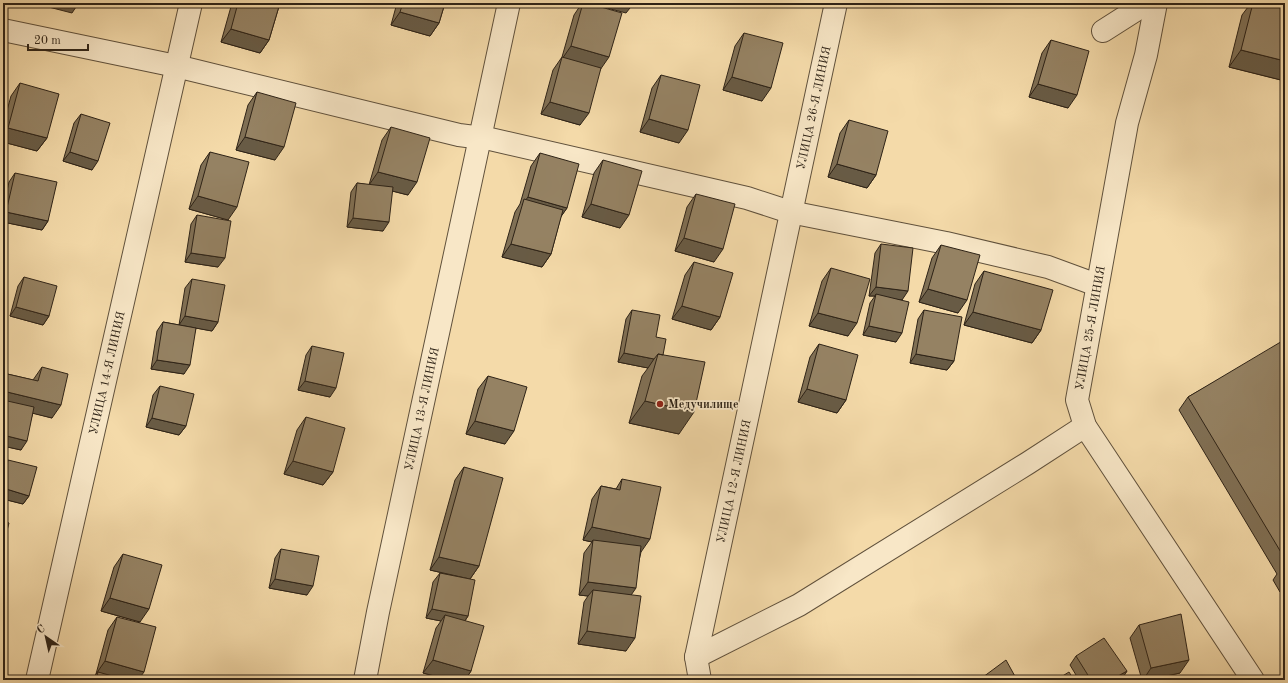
<svg xmlns="http://www.w3.org/2000/svg" width="1288" height="683" font-family="'Old Standard TT',serif">
	<style>
		.lines { fill: none; stroke-linecap: round; stroke-linejoin: round }
		.minor-casing { stroke: #60513c; stroke-width: 24 }
		.minor { stroke: #f8e7c7; stroke-width: 22 }
		.wall { fill: #807055; stroke: #2e2317 }
		.shaded-wall { fill: #685b45; stroke: #2e2317 }
		.building { fill: #958263; stroke: #2e2317 }
		.poi-dot { fill: #8f2418; stroke: #f8e7c7; stroke-width: 1.5 }
		.labels { text-anchor: middle; stroke-width: 3.5; stroke-linejoin: round; paint-order: stroke }
		.street-label { font-size: 12px; fill: #2e2317; stroke: #f8e7c7 }
		.poi-label { font-size: 12px; font-weight: bold; fill: #2e2317; stroke: #f8e7c7; text-anchor: start }
	</style>
	<rect width="100%" height="100%" fill="#f4daa9"/>
	<filter id="stains"><feTurbulence type="fractalNoise" baseFrequency=".005" numOctaves="4"/><feColorMatrix values="0 0 0 0 .2 0 0 0 0 .09 0 0 0 0 .02 0 0 0 .5 -.17"/></filter>
	<radialGradient id="worn" r=".72"><stop offset=".6" stop-color="#630" stop-opacity="0"/><stop offset="1" stop-color="#630" stop-opacity=".3"/></radialGradient>
	<g class="lines">
		<g class="minor-casing">
			<g id="minor">
				<path d="M1156,3L1146,55L1127,123L1077,400L1085,426L1253,680"/>
				<path d="M3,30L176,66L459,135L490,139L747,198L790,212L946,243L1048,267L1097,285"/>
				<path d="M1103,31L1147,3"/>
				<path d="M696,657L799,605L1028,463L1085,426"/>
				<path id="s1" d="M37,680L191,3"/>
				<path id="s2" d="M365,680L378,612L509,3"/>
				<path id="s3" d="M700,680L696,657L836,3"/>
			</g>
		</g>
		<use href="#minor" class="minor"/>
	</g>
	<path class="wall" d="M232,3H280L269,40L260,53L221,42Z
		M397,3H445L439,23L430,36L391,25Z
		M582,3H587L600,70L580,125L541,114L553,70L562,57L574,15Z
		M1251,3H1272L1285,6V81L1229,67L1242,15Z
		M744,33L762,101L723,90L735,46Z
		M1051,40L1068,108L1029,97L1042,53Z
		M661,75L679,143L640,132L652,88Z
		M20,83L47,138L37,151L3,142V125L11,96Z
		M257,92L275,160L236,150L248,105Z
		M81,114L92,170L63,161L74,123Z
		M849,120L876,175L867,188L828,177L840,133Z
		M391,127L408,195L392,191L383,231L347,227L351,192L357,183L369,185L382,140Z
		M210,152L228,220L189,209L201,165Z
		M540,153L567,208L561,216L551,254L542,267L502,257L515,212L520,204L531,166Z
		M603,160L620,228L582,217L594,173Z
		M15,173L48,221L42,230L3,222V208L9,182Z
		M696,194L714,262L675,251L687,207Z
		M197,215L218,267L185,262L191,224Z
		M881,244L902,300L898,299L896,342L863,335L870,303L875,296H869L875,253Z
		M941,245L958,313L919,302L932,258Z
		M694,262L720,317L711,330L672,319L685,275Z
		M831,268L848,336L809,326L822,281Z
		M984,271L1041,330L1032,343L964,325L975,284Z
		M24,277L49,316L43,325L10,316L18,286Z
		M192,279L218,322L212,331L196,328L184,374L151,369L157,331L163,322L179,325L185,288Z
		M632,310L656,337L663,355L679,434L629,423L642,376L648,368L618,362L626,319Z
		M924,310L954,361L947,370L910,363L918,319Z
		M1285,342V589L1280,592L1273,580L1277,574L1179,410L1188,397Z
		M819,344L846,400L837,413L798,402L810,357Z
		M312,346L330,397L298,390L306,355Z
		M42,367L52,418L33,413L21,450L3,446V373L33,380Z
		M488,376L505,444L466,434L478,389Z
		M160,386L186,426L179,435L146,427L153,395Z
		M306,417L333,472L323,485L284,474L297,430Z
		M8,460L29,496L23,504L3,499V466Z
		M464,467L479,566L470,579L468,616L465,621L471,671L465,680H450L423,673L436,628L441,621L426,618L433,582L440,573L460,577L430,570L455,480Z
		M622,479L641,552L631,595L626,651L578,644L584,602L588,596L579,595L584,553L592,542L583,540L592,499L601,486L616,489Z
		M281,549L307,595L269,588L275,558Z
		M123,554L140,622L101,611L114,567Z
		M117,617L138,680H92L96,674L108,630Z
		M1139,625L1180,673L1148,680H1142L1130,638Z
		M1076,656L1127,671L1121,680H1079L1070,665Z"/>
	<path class="shaded-wall" d="M33,3H74L78,4L72,13Z
		M588,3H634L626,13Z
		M400,12L439,23L430,36L391,25Z
		M231,29L269,40L260,53L221,42Z
		M571,46L609,57L600,70L562,59Z
		M1241,50L1285,61V81L1229,67Z
		M732,77L771,88L762,101L723,90Z
		M1038,84L1077,95L1068,108L1029,97Z
		M550,102L589,113L580,125L541,114Z
		M649,119L688,130L679,143L640,132Z
		M8,128L47,138L37,151L3,142V134Z
		M245,137L284,147L275,160L236,150Z
		M70,152L98,161L92,170L63,161Z
		M837,164L876,175L867,188L828,177Z
		M378,172L417,182L408,195L369,185Z
		M198,196L237,207L228,220L189,209Z
		M528,197L567,208L558,221L522,205Z
		M591,204L629,215L620,228L582,217Z
		M6,212L48,221L42,230L3,222V217Z
		M353,218L389,222L383,231L347,227Z
		M684,238L723,249L714,262L675,251Z
		M511,244L551,254L542,267L502,257Z
		M191,253L225,258L218,267L185,262Z
		M876,287L908,291L902,300L876,297V294L875,296H869Z
		M928,289L967,300L958,313L919,302Z
		M682,306L720,317L711,330L672,319Z
		M16,307L49,316L43,325L10,316Z
		M973,312L1041,330L1032,343L964,325Z
		M818,313L857,323L848,336L809,326Z
		M185,316L218,322L212,331L179,325Z
		M869,326L902,333L896,342L863,335Z
		M624,353L654,359L648,368L618,362Z
		M916,354L954,361L947,370L910,363Z
		M157,360L190,365L184,374L151,369Z
		M305,381L336,388L330,397L298,390Z
		M807,389L846,400L837,413L798,402Z
		M3,391L61,405L52,418L3,406Z
		M645,401L694,412L679,434L629,423Z
		M152,418L186,426L179,435L146,427Z
		M475,421L514,431L505,444L466,434Z
		M3,435L27,441L21,450L3,446Z
		M293,461L333,472L323,485L284,474Z
		M3,488L29,496L23,504L3,499Z
		M592,527L650,539L641,552L593,542V540L592,542L583,540Z
		M439,557L479,566L470,579L430,570Z
		M275,579L313,586L307,595L269,588Z
		M588,582L636,588L627,601L593,590L588,596L579,595Z
		M1285,585V589L1280,592Z
		M110,598L149,609L140,622L101,611Z
		M432,609L468,616L462,625L445,615L441,621L426,618Z
		M587,631L635,638L626,651L578,644Z
		M433,660L471,671L465,680H450L423,673Z
		M1189,660L1180,673L1148,680H1143L1151,668Z
		M105,661L144,672L138,680H118L98,672L96,674Z
		M1127,671L1121,680H1111Z"/>
	<path class="building" d="M238,3H280L269,40L231,29Z
		M403,3H445L439,23L400,12Z
		M583,3H587L622,13L609,57L571,46Z
		M1253,3H1272L1285,6V61L1241,50Z
		M744,33L783,43L771,88L732,77Z
		M1051,40L1089,51L1077,95L1038,84Z
		M562,57L601,68L589,113L550,102Z
		M661,75L700,85L688,130L649,119Z
		M20,83L59,94L47,138L8,128Z
		M257,92L296,103L284,147L245,137Z
		M81,114L110,123L98,161L70,152Z
		M849,120L888,131L876,175L837,164Z
		M391,127L430,138L417,182L378,172Z
		M210,152L249,162L237,207L198,196Z
		M540,153L579,164L567,208L528,197Z
		M603,160L642,171L629,215L591,204Z
		M15,173L57,182L48,221L6,212Z
		M357,183L393,187L389,222L353,218Z
		M696,194L735,204L723,249L684,238Z
		M524,199L563,210L551,254L511,244Z
		M197,215L231,221L225,258L191,253Z
		M881,244L913,248L908,291L876,287Z
		M941,245L980,255L967,300L928,289Z
		M694,262L733,273L720,317L682,306Z
		M831,268L870,279L857,323L818,313Z
		M984,271L1053,290L1041,330L973,312Z
		M24,277L57,286L49,316L16,307Z
		M192,279L225,285L218,322L185,316Z
		M876,294L909,302L902,333L869,326Z
		M632,310L660,315L656,337L666,339L663,355L658,354L654,359L624,353Z
		M924,310L962,317L954,361L916,354Z
		M163,322L196,328L190,365L157,360Z
		M1284,340L1285,342V496L1283,497L1285,500V559L1188,397Z
		M819,344L858,355L846,400L807,389Z
		M312,346L344,353L336,388L305,381Z
		M658,354L705,362L694,412L645,401Z
		M42,367L68,374L61,405L3,391V373L38,381Z
		M488,376L527,387L514,431L475,421Z
		M160,386L194,394L186,426L152,418Z
		M3,400L34,407L27,441L3,435Z
		M306,417L345,428L333,472L293,461Z
		M8,460L37,467L29,496L3,488V481Z
		M464,467L503,478L479,566L439,557Z
		M622,479L661,487L650,539L592,527L601,486L620,490Z
		M3,521L9,523L3,546Z
		M593,540L641,546L636,588L588,582Z
		M281,549L319,556L313,586L275,579Z
		M123,554L162,565L149,609L110,598Z
		M1285,566V572L1282,568Z
		M440,573L475,580L468,616L432,609Z
		M593,590L641,596L635,638L587,631Z
		M1181,614L1189,660L1151,668L1139,625Z
		M445,615L484,626L471,671L433,660Z
		M117,617L156,627L144,672L105,661Z
		M1104,638L1127,671L1111,680H1091L1076,656Z
		M1006,660L1017,680H979Z
		M98,672L127,680H96Z
		M1069,672L1074,680H1056Z"/>
	<circle class="poi-dot" cx="660" cy="404" r="4"/>
	<g class="labels">
		<g class="street-label">
			<text dy="4" stroke="none"><textPath href="#s3" startOffset="585">УЛИЦА 26-Я ЛИНИЯ</textPath></text>
			<text transform="translate(1090 328) rotate(-80)" y="4">УЛИЦА 25-Я ЛИНИЯ</text>
			<text dy="4" stroke="none"><textPath href="#s1" startOffset="315">УЛИЦА 14-Я ЛИНИЯ</textPath></text>
			<text dy="4" stroke="none"><textPath href="#s2" startOffset="277">УЛИЦА 13-Я ЛИНИЯ</textPath></text>
			<text dy="4" stroke="none"><textPath href="#s3" startOffset="203">УЛИЦА 12-Я ЛИНИЯ</textPath></text>
		</g>
		<g class="poi-label">
			<text x="668" y="408">Медучилище</text>
		</g>
	</g>
	<rect width="1288" height="683" fill="none" stroke="#f4daa9" stroke-width="16"/>
	<rect x="4" y="4" width="1280" height="675" fill="none" stroke="#2e2317" stroke-width="2"/>
	<rect x="8" y="8" width="1272" height="667" fill="none" stroke="#2e2317"/>
	<g transform="translate(46 637) rotate(326)" stroke="#f8e7c7" stroke-width="3" paint-order="stroke">
	<path d="M0-3L7 15L0 10L-7 15Z" fill="#2e2317"/>
	<text y="-6" font-size="11" font-weight="bold" text-anchor="middle" fill="#2e2317">С</text>
	</g>
	<path d="M28 44v6h60v-6" fill="none" stroke="#2e2317" stroke-width="2"/>
	<text x="34" y="44" font-size="12" fill="#2e2317" stroke="#f8e7c7" stroke-width="3" paint-order="stroke">20 m</text>
	<rect width="100%" height="100%" filter="url(#stains)"/>
	<rect width="100%" height="100%" fill="url(#worn)"/>
</svg>
